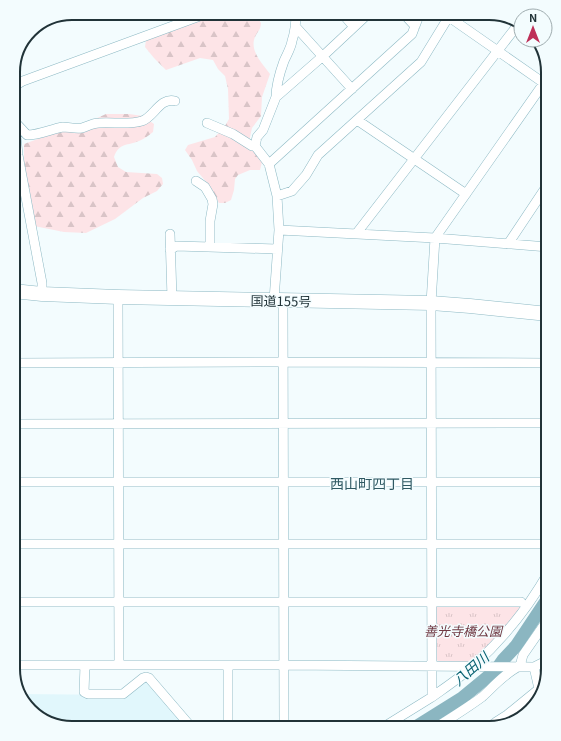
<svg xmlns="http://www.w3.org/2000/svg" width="561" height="741" font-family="Georgia,'Noto Sans JP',serif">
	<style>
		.built { fill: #e1f7fc }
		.grass { fill: url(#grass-tufts) }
		.forest { fill: url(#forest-firs) }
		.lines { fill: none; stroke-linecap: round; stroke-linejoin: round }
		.river { stroke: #8bb6c1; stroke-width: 13 }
		.minor-casing { stroke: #8db9c4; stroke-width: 10 }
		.highway-casing { stroke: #8db9c4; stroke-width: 15 }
		.minor { stroke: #fff; stroke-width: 9 }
		.highway { stroke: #fff; stroke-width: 14 }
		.labels { text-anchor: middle; stroke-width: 3; stroke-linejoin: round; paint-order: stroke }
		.street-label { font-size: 13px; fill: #213338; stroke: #f3fcfe }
		.park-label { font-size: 13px; font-style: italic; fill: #703943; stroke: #f3fcfe }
		.neighbourhood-label { font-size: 14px; fill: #2f5963; stroke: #f3fcfe }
		.water-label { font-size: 14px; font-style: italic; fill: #096272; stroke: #f3fcfe }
		.rim { fill: none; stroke: #213338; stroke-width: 2 }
	</style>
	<defs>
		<pattern id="grass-tufts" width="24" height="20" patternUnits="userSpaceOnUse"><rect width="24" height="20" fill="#fde4e7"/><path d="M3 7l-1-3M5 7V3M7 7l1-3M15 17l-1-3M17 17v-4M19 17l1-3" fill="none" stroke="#d9c4c7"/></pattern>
		<pattern id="forest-firs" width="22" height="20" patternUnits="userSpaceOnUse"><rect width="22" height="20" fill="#fde4e7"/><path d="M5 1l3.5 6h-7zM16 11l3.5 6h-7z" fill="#d9c4c7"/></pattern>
	</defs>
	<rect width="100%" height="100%" fill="#f3fcfe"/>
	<path class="built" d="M146,678L190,728H68L42,720L23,702L20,694L124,695Z"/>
	<path class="grass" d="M435,603H526L506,629L472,662L438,661L435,658Z"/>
	<path class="forest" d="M222,13H254L261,23C260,32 258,30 255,37C249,51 263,64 270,74L262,97L261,116L252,128L248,146L255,153L262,162L260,170H250L238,175L235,179L234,190L231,200L225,203H219L208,184L197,171L192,160L185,150L188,145L215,137L225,126L229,119L228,89L225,76L218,69L213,60L200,58L166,70L154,58L145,47L146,40L187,22Z
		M106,114H129L143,116L154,124L153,132C149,135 144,139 139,141C128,146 119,142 114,157L118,167L126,172L157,174L162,178L163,184L157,191L143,198L115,219L86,233L64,232L34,226L24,176V144L46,136L84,124Z"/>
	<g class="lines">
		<path class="river" d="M414,728L462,698L496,670L503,660L516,646L548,598"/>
		<g class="minor-casing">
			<path id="minor" d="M342,13L354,27
				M403,13L415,26
				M449,17L548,86
				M295,26L352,89
				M13,87L23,81L208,13
				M276,97L323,56L369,13
				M13,107L18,155L42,283V294
				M357,120L466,194
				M15,122L27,135C40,135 51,129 63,127C69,127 75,129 82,128C88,126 93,123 99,123C113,122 129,125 142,121C154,117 160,97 175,101
				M207,123L233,134L252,146H255L269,164L277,196L279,230L274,300
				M255,146L257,137L263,130L276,97C276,85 280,72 284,61C287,54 291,48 292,41C295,32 296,22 296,13
				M269,164L412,34L420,13
				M196,181L205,187L212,199L213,204L210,221V247
				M277,196L292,191L306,175L318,155L421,62L451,13
				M279,230L435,238L548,247
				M170,234L172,298
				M356,234L520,22
				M508,244L548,184
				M170,250L176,246L277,249
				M118,297L119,665
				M283,301L284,728
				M13,363L283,362L548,363
				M13,424L548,423
				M13,482H548
				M13,544H548
				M13,602H521
				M13,665H283L534,667L548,660
				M85,665L84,692L88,694H123L143,678L146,677L149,678L192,728
				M228,665V728
				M534,667L539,689L541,695
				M432,697C446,687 461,677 473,666C503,639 528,608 548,573
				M382,728L432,697L431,303L435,238L548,77
				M435,728C451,718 467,708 482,697C494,686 505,673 520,666L523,655L548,619
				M490,728L496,722L507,715L539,689"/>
		</g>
		<g class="highway-casing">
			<path id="highway" d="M13,291L42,294L118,297L431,303L470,306L548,314"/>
		</g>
		<use href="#minor" class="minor"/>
		<use href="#highway" class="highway"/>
	</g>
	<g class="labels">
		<g class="street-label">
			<text transform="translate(281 301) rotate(1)" y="5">国道155号</text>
		</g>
		<g class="park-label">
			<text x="463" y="636">善光寺橋公園</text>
		</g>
		<g class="neighbourhood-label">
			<text x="372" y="489">西山町四丁目</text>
		</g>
		<g class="water-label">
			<text transform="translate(471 669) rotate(-41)" y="5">八田川</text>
		</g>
	</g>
	<path d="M0 0H561V741H0ZM72 20H489A52 52 0 0 1 541 72V669A52 52 0 0 1 489 721H72A52 52 0 0 1 20 669V72A52 52 0 0 1 72 20Z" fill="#f3fcfe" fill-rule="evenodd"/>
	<path class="rim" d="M72 20H489A52 52 0 0 1 541 72V669A52 52 0 0 1 489 721H72A52 52 0 0 1 20 669V72A52 52 0 0 1 72 20Z"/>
	<g transform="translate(533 28)"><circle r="19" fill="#f3fcfe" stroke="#9facaf"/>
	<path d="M0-3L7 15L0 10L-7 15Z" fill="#be2f58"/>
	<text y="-6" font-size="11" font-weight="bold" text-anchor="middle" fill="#213338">N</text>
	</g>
</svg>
